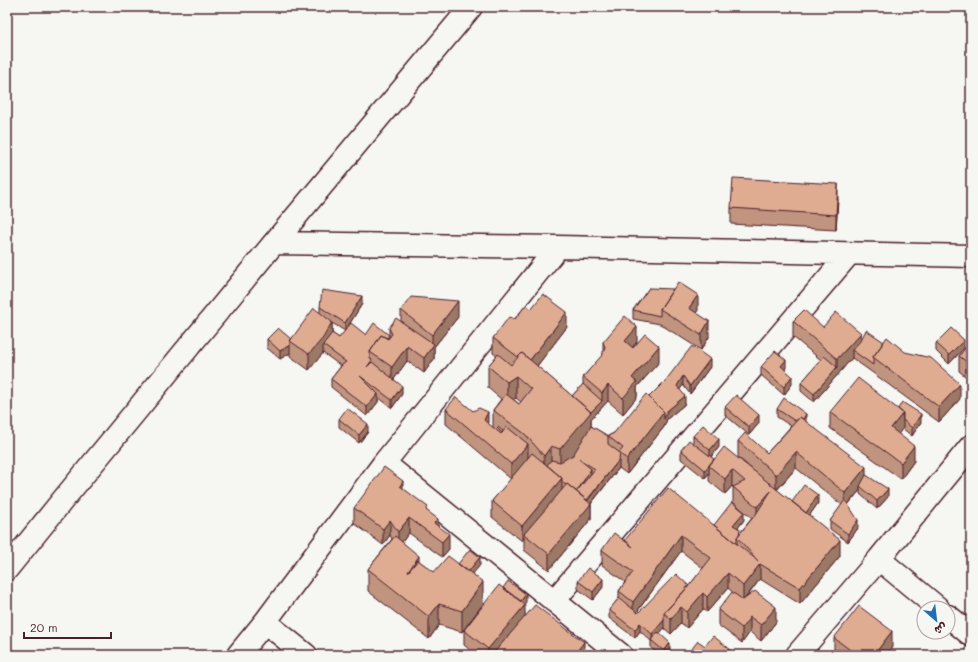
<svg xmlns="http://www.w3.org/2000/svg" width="978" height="662" font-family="Mali,'Playpen Sans Arabic',sans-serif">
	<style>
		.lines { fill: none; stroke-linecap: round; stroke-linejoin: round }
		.minor-casing { stroke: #4a1f2b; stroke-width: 25 }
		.minor { stroke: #f6f6f2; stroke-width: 22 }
		.wall { fill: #c0947e; stroke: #4a1f2b; fill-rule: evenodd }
		.shaded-wall { fill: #9c7866; stroke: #4a1f2b }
		.building { fill: #dfac92; stroke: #4a1f2b; fill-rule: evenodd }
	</style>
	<rect width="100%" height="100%" fill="#f6f6f2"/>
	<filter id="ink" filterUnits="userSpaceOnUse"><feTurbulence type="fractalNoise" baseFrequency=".025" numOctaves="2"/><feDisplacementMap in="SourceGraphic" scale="8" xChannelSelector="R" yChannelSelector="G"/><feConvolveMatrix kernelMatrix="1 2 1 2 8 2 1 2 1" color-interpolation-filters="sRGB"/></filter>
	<g filter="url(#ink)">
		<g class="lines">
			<g class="minor-casing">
				<path id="minor" d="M274,243L471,7
					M384,463L621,655
					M879,559L938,608
					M7,569L62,501L274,243L558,247L971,256
					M554,601L849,254
					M948,616L971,635
					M265,622L306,655
					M238,655L265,622L384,463L558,247
					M797,655L879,559L971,446"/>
			</g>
			<use href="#minor" class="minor"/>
		</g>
		<path class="wall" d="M838,199L836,230L731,224V208Z
			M649,288L698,310L696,313L709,337L701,350L660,324L633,319V310Z
			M362,304L347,328L366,335L389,338V328L401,321V310L458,317L434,347V359L424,373L407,361L394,379L402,394L392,408L378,397V402L367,416L331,387V379L341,366L323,353L309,370L290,356V353L280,359L267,348V339H291L320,312V307ZM332,323L345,331L339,338L332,333Z
			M531,309L567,327L537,366L572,396L583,384V377L603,355V342H637L632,348L659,362L637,387V397L623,414L608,401L591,419V426L608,436L614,433L666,380L710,367L690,394L683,385L679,390L685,404L667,419L664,427L627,474L619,468L591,504V519L549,570L524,550V538L522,541L492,517V501L511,479L446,424V409L488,423L493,428V410L501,399L488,388V366L497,356L493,353V338L515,319ZM516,398L521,402L519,404L513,399Z
			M793,321L823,327L861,340L960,399L939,422L873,373L852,358L814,402L801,391V383L821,360L793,337Z
			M971,341V381L959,371V356Z
			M936,343L964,348L949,364L936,351Z
			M761,367L786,368L785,370L792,384L784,395L761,375Z
			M725,407L759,423L749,435L725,415Z
			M777,409L806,422L866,475L888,497L877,509L860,494V490L848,505L858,528L848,542L830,529V521L842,505L796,468L777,490L792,502L818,503L809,516L840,556L800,604L760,579L747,597L776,622L761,641L750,632L742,643L718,625V610L737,596L728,588L707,612L703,609L687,628L681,623L671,634L664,628L659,634L670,651L667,655H660L651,648V641L640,631L635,638L609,618V610L619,598V591L625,582L602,565V550L625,541V540L744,520L738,528L740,533L752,518L733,502V487L732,486L725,494L709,481V473L705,478L681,459V450L693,443V436L719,447L711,457L714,460L754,471L738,457V441L767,453L791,426L777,417ZM681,551L703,568L689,586L638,613L637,612Z
			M898,409L921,422L912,436L902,428L898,434L914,461L901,479L830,428V412Z
			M339,419L368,432L359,443L339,427Z
			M403,488L428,512L438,525L449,549L442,557L409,533L402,542L419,561L434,572L458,564L480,565L472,574L483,604L466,626L503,588L526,602L524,604L525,617L584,655H476L464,645V630L462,632L439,625L429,639L368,591V569L392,539L390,535L383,545L354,523V508Z
			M578,581L603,587L593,600L578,589Z
			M834,638L892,647L886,655H836L834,653Z"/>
		<path class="shaded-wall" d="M838,184V199L836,230V215Z
			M698,295V310L689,324V308Z
			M362,296V304L345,331V323Z
			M458,301V317L434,347V359L424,373V358L432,347V335Z
			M567,312V327L527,379V364Z
			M709,321V337L701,350V335Z
			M332,322V337L323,345V353L309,370V354Z
			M637,327V342L625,356V341Z
			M861,333V348L852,350V358L814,402V394L837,367V359Z
			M964,340V348L949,364V355Z
			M290,345V353L280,359V351Z
			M407,346V361L392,382V367Z
			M659,346V362L637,387V397L623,414V398L632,378Z
			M710,359V367L690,394V386Z
			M786,360V368L781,374V366Z
			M516,376V398L507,403V382Z
			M683,376V385L677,394V386Z
			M792,376V384L784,395V387Z
			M960,384V399L939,422V407Z
			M608,385V401L591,419V434L560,470V449L584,419L602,401V393Z
			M402,386V394L392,408V400Z
			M378,394V402L367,416V407Z
			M685,396V404L667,419L664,427L627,474V459L664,412L667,411Z
			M488,412V427L484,420Z
			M903,413V428L891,444V428Z
			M806,414V422L800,424Z
			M921,414V422L912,436V428Z
			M759,415V423L749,435V427Z
			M368,424V432L359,443V435Z
			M719,439V447L710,458V450Z
			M528,444V460L511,479V464Z
			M551,446V468L544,470V456Z
			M914,446V461L901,479V463Z
			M796,452V468L776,490V475Z
			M714,459V467L709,466V473L705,478V470Z
			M619,460V468L584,512L591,504V519L549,570V554L584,505Z
			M866,467V483L860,486V490L845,508V493Z
			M591,469V477L577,491Z
			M732,470V486L725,494V479Z
			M562,478V493L524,534V538L522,541V526Z
			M403,481V497L400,486Z
			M888,489V497L877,509V501Z
			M771,491L757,522V507Z
			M818,495V503L805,522V514Z
			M744,512V520L733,533V525Z
			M409,518V533L398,547V532Z
			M438,519V534L434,523Z
			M390,520V535L383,545V529Z
			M858,520V528L848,542V534Z
			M449,534V549L442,557V542Z
			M681,535V551L633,617V602Z
			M840,540V556L800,604V588Z
			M419,556V577L408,572Z
			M480,557V565L464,585V577Z
			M760,564V579L743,601V586Z
			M728,573V588L707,612V597Z
			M603,579V587L593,600V592Z
			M483,582V604L462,632V611Z
			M703,593V609L687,628V612Z
			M526,594V602L517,614V606Z
			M439,604V625L429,639V617Z
			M525,605V620L496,655H488V649Z
			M681,607V623L671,634V619Z
			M776,607V622L761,641V625Z
			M750,617V632L742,643V628Z
			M664,620V628L653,642L652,641V634Z
			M640,623V631L635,638V630Z
			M892,631V647L886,655H874Z
			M584,642V655H574Z
			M670,643V651L667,655H664V651Z
			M731,650V655H726Z"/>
		<path class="building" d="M733,178L838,184L836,215L731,208Z
			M678,282L698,295L689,308L709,321L701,335L660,309Z
			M649,288L673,289L660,309V316L633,310Z
			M322,290L362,296L345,323L320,307Z
			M543,294L567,312L530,360L522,353L518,357L493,338L509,317L515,319L526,305L531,309Z
			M411,297L458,301L432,335L401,310Z
			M314,308L332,322L323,338L309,354L290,341Z
			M804,310L823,327L836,312L861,333L837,359L793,321Z
			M625,316L637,327L625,341L633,348L645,334L659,346L632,378L637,382L623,398L608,385L602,393L583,377L603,354L605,347L603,342Z
			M396,318L434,344L424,358L407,346L392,367L370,352L381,335L388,339L392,334L389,328Z
			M351,323L366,335L374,323L389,335L387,338L381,335L370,352V359L372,360L367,367L372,362L402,386L392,400L360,376L378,394L367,407L331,379L342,365L346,362L323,345L332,333L339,338Z
			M278,328L291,339L290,341V345L280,351L267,339Z
			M951,328L964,340L949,355L936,343Z
			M866,330L884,342L873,357V365L852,350L861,340Z
			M887,337L905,352L931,358L960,384L939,407L873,357Z
			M971,341V365L959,356Z
			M692,346L710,359L690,386L683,376L677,386L685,396L667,411L664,419V412L649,397L666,380Z
			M775,351L786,360L781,366L792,376L784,387L761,367Z
			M522,353L591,412L560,449L551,446L544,456L525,434L493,410L506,394L519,404L531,389L516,376L507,382L488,366L498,354L511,365Z
			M824,356L837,367L814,394L801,383Z
			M858,378L903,413L891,428L914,446L901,463L830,412Z
			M583,384L602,401L591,412L572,396Z
			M646,394L664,412L627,459L619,453L623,448L608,436L614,433Z
			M736,395L759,415L749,427L725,407Z
			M456,397L473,411L479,408L488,412L484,420L501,434L507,427L528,444L511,464L446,409Z
			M784,398L806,414L803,419L800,417L795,421L777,409Z
			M902,402L921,414L912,428L903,420V413L898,409Z
			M347,408L368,424L359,435L339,419Z
			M800,417L866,467L845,493L796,452L776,475L738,441L745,433L767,453Z
			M703,425L719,439L710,450L693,436Z
			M591,426L608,436V444L620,453L619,460L587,500L567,484L566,485L562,482V478L547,465L551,460L560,462L573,455ZM579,459L595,469L577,491L591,469Z
			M498,427L503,431L502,433L497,428Z
			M689,440L714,459L705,470L681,450Z
			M724,447L840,540L800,588L760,564L743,586L728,573L707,597L703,593L687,612L681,607L671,619L664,613L692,582L711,558L681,535L633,602L619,591L633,572L602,550L614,533L633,547L625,540L668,488L758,561L737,537L756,514L771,491L757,507L733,487L745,481L732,470L725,479L709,466Z
			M532,453L562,478L522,526L492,501Z
			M384,467L403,481L400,486L428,507L426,510L438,519L434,523L449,534L442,542L409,518L398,532L390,520L383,529L354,508Z
			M866,475L888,489L877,501L860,486Z
			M567,484L591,504L549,554L524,534Z
			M804,485L818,495L806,513L792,502Z
			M845,500L858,520L848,534L830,521Z
			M732,502L744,512L733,525L740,529L739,535L737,537V544L714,525Z
			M395,536L419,556L408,572L418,560L434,572L448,556L483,582L462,611L439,604L429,617L368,569Z
			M470,549L480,557L468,572L458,564Z
			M588,568L603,579L593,592L578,581Z
			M676,574L689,586L664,613V620L652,634L640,623L635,630L609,610L619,598L638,613Z
			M508,581L526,594L521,601L503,588Z
			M499,585L525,605L488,649L464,630Z
			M755,591L776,607L761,625L750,617L742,628L718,610L732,592L743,600Z
			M535,605L584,642L574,655H492Z
			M859,606L892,631L874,655H857L834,638Z
			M658,632L670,643L664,651L651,640Z
			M713,636L731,650L726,655H687L698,641L705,646Z"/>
	</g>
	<rect width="978" height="662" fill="none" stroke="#f6f6f2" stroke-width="24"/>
	<rect x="12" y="12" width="954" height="638" fill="none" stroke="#4a1f2b" stroke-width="1.5" filter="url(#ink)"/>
	<g transform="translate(936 620) rotate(152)"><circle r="19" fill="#f6f6f2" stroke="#b1a0a2"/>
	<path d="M0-3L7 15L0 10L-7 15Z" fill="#1f6fb2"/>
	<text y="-6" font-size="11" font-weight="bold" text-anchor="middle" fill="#4a1f2b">ش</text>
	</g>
	<path d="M24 632v6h87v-6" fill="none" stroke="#4a1f2b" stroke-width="2"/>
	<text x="30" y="632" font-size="12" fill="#4a1f2b" stroke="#f6f6f2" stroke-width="3" paint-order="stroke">20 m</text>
</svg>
